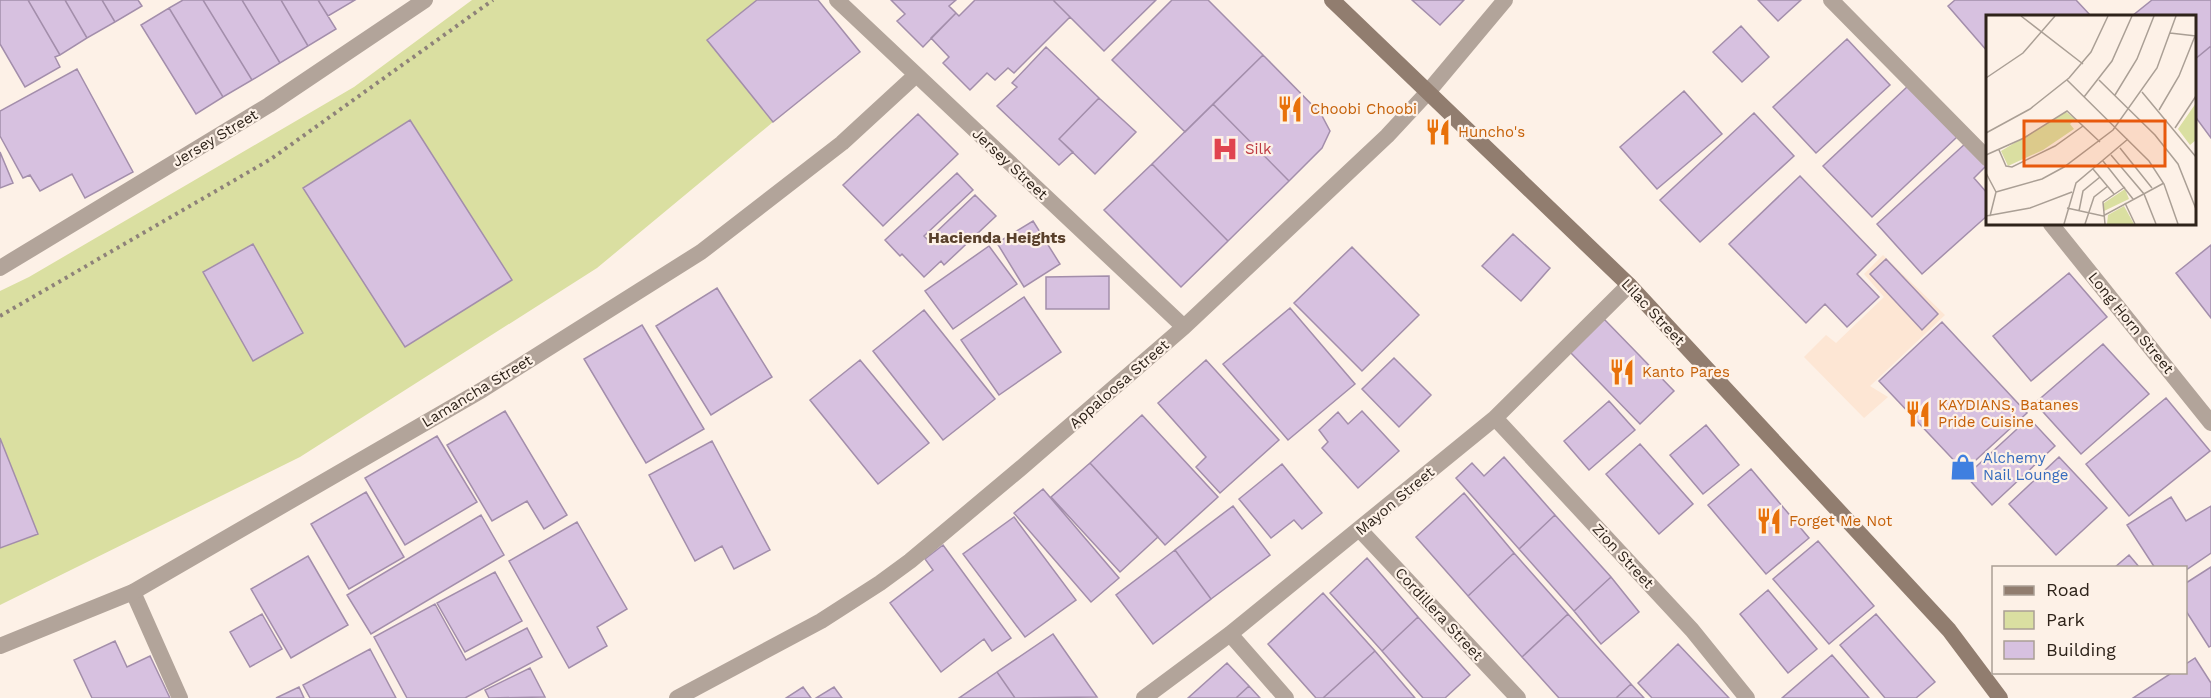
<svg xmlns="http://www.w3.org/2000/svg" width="2211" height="698" font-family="'Work Sans',sans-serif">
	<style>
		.built { fill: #fde6d4 }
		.green { fill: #dadfa1 }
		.building { fill: #d7c1e0; stroke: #a38eab; stroke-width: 1.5 }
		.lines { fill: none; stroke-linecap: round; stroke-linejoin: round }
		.path { stroke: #8e8279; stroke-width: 4; stroke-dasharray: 3 4.5; stroke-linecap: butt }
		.service { stroke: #b2a49a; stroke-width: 16 }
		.minor { stroke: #b2a49a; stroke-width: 16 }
		.secondary { stroke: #917d6f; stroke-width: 16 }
		.labels { text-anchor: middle; stroke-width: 4.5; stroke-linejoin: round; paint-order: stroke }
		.food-label { font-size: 15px; fill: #c56008; stroke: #fdf1e7; text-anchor: start }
		.street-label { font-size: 15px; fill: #2e231a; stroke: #fdf1e7 }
		.health-label { font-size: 15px; fill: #be3a42; stroke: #fdf1e7; text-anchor: start }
		.shop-label { font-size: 15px; fill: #366cbe; stroke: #fdf1e7; text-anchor: start }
		.neighbourhood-label { font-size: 16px; font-weight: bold; fill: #59402b; stroke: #fdf1e7 }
		.inset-road { fill: none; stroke: #aa9f95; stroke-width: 1.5 }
		.view { fill: #e8590c; fill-opacity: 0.15; stroke: #e8590c; stroke-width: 3 }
		.inset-edge { fill: none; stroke: #2e231a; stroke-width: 3 }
	</style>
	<rect width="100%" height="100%" fill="#fdf1e7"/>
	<path class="built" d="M1883,255L1945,315L1870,386L1888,397L1864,418L1804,357L1826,335L1836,343L1884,297L1864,274Z"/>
	<path class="green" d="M472,0H757L773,122L597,268L300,457L0,605V291L29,277L354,87Z"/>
	<path class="building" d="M0,0H28L60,55L55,57L60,67L25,87L0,44Z
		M28,0H65L87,38L60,55Z
		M65,0H102L115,22L87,38Z
		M102,0H138L142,6L115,22Z
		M183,0H203L252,80L223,97L169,8Z
		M203,0H242L280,63L252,80Z
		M242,0H281L308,46L280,63Z
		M281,0H318L336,29L308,46Z
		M318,0H355L328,16Z
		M757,0H818L860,52L773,122L707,40Z
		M891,0H956L949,6L956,13L923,47L897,21L905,14Z
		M975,0H1053L1070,17L1014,73L1008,68L995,80L987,73L970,90L943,63L949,57L931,38L956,13L959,16Z
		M1053,0H1156L1104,51Z
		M1172,0H1208L1263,55L1185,132L1112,60Z
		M1412,0H1464L1440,25Z
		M1758,0H1801L1778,21Z
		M1955,0H2076L2091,16H1988V52L1948,6Z
		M2152,0H2211V46L2194,60V16H2132Z
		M169,8L223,97L196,114L141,25Z
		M1741,26L1769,57L1742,82L1713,52Z
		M1847,39L1890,85L1816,153L1773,107Z
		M2211,46V138L2194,115V60Z
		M1046,47L1099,98L1059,139L1073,152L1059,165L997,106L1017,87L1012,83Z
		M1263,55L1321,114L1330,131L1322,148L1289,181L1213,104Z
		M77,69L133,172L85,198L72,174L40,191L30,175L23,178L0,136V111Z
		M1908,86L1957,137L1872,217L1823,166Z
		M1684,91L1722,134L1657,189L1620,147Z
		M1099,98L1136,132L1095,174L1059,139Z
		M1213,104L1289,181L1228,241L1152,164Z
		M1754,113L1794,156L1700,242L1660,200Z
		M918,114L958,154L883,226L843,185Z
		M410,120L512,280L405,347L303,188Z
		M1966,143L1987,165L1974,178L1988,194V215L1922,274L1877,224Z
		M0,152L13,183L0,188Z
		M1152,164L1228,241L1181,287L1104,210Z
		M957,173L973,190L924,236L928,240L975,195L996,216L944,265L941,261L924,277L902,254L900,256L885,240Z
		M1800,176L1876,255L1857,274L1879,297L1847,327L1825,304L1806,323L1729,244Z
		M1033,221L1060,264L1024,287L997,243Z
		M1513,234L1550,268L1521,301L1482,266Z
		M253,244L303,333L253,361L203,272Z
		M2211,245V318L2176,273Z
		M989,246L1017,284L953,329L925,291Z
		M1352,247L1419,315L1362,371L1294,303Z
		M1886,259L1938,314L1922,330L1870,274Z
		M2069,273L2107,317L2031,381L1993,336Z
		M1109,276V309H1046V277Z
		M717,288L772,377L711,415L656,326Z
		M1024,297L1061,352L999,395L961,340Z
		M1290,308L1355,384L1288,440L1223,364Z
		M924,310L995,399L943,440L873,351Z
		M1604,319L1674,391L1640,424L1570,352Z
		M1942,322L2027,413L1964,471L1879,381Z
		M642,325L704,429L646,463L584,359Z
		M2103,344L2149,394L2081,454L2035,403Z
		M1394,358L1431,395L1399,427L1362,389Z
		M860,360L929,443L878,484L810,400Z
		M1206,360L1279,440L1220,493L1196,467L1206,457L1158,403Z
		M2166,398L2210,451L2129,516L2086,464Z
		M1609,401L1635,430L1589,470L1564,441Z
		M505,411L567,515L544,529L527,501L492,521L447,445Z
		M1362,411L1399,451L1358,488L1322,448L1328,442L1319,430L1338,412L1348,424Z
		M1142,415L1218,497L1165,545L1090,463Z
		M2029,418L2055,446L1992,505L1966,476Z
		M1706,425L1739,465L1703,494L1670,455Z
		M437,436L477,502L405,545L365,478Z
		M0,438L38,534L0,548Z
		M712,441L770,550L734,569L722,546L695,561L649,475Z
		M1640,444L1693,504L1659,534L1606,474Z
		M1504,457L1555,515L1519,549L1456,478L1472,463L1484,476Z
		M2059,457L2107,508L2056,555L2009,504Z
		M1090,463L1158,537L1120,572L1051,497Z
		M1282,464L1322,513L1302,529L1294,520L1271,538L1239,499Z
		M1751,469L1809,538L1766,574L1708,505Z
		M1043,489L1119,578L1091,602L1014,513Z
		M366,492L404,557L349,589L311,524Z
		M1464,493L1514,553L1468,596L1416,537Z
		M2171,497L2186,521L2211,506V553L2186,570V568H2155L2127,525Z
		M1233,506L1270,555L1211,599L1175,550Z
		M481,515L504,555L371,634L347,595Z
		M1555,515L1611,577L1574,611L1519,549Z
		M1014,517L1076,600L1025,637L963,554Z
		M577,522L627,609L597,627L607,646L569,668L509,561Z
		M1818,541L1874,606L1829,644L1773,579Z
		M943,545L1011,638L992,651L984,639L941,672L890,603L933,570L925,559Z
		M1175,550L1211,599L1153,644L1116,595Z
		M1514,553L1568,614L1522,657L1468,596Z
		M2129,555L2140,568H2114Z
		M308,556L348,625L291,658L251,589Z
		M1367,558L1418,617L1382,651L1330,593Z
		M2211,567V646L2209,647L2186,611V583Z
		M495,572L522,621L465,652L437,603Z
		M1611,577L1639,612L1601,644L1574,611Z
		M1768,590L1817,649L1788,673L1740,614Z
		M1323,593L1375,651L1323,698H1316L1268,644Z
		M435,604L466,660L527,628L542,657L465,698H407L374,637Z
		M262,614L282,649L250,667L230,632Z
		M1568,614L1631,684L1616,698H1559L1522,657Z
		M1876,614L1935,682L1916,698H1885L1840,645Z
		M1418,617L1470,675L1445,698H1423L1382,651Z
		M1053,634L1097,697L1015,698L997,672Z
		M115,641L127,667L150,656L170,698H92L74,660Z
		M1678,644L1729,698H1652L1638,683Z
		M370,649L396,698H310L303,685Z
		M1375,651L1415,698H1323Z
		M1832,655L1869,698H1782Z
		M2195,658L2211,683V698H2133L2173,672H2186V664Z
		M1227,663L1249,686L1236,698H1188Z
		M530,668L545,697L489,698L485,690Z
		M997,672L1015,698H959Z
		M1631,684L1644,698H1616Z
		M1249,686L1260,698H1236Z
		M299,687L304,698H276Z
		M803,687L811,698H786Z
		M834,687L842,698H816Z"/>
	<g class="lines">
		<path class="path" d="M0,316L271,159L493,0"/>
		<path class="service" d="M133,592L180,698"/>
		<path class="minor" d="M837,0L1184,327
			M1831,0L1988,159
			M2051,224L2211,423
			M0,268L269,105L425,0
			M1495,418L1692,630L1747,698
			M1360,530L1518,698
			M1230,634L1286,698
			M0,646L133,592L482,390L701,252L842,143L916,75
			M677,698L821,621L880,583L910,561L1021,468L1184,327L1387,136L1428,92L1505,0
			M1144,698L1230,634L1495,418L1629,285"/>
		<path class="secondary" d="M1332,0L1629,285L1949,630L2000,698"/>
	</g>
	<defs>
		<g id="restaurant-bare" transform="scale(2.07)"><path d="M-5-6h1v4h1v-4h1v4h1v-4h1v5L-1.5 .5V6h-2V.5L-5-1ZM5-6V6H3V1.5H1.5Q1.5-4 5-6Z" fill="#e8710a" stroke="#fdf1e7" stroke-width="2.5" paint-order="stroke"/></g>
		<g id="hospital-bare" transform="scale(2.07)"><path d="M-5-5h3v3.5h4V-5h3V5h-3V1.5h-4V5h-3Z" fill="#e0444e" stroke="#fdf1e7" stroke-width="2.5" paint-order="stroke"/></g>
		<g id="shop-bare" transform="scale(2.07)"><path d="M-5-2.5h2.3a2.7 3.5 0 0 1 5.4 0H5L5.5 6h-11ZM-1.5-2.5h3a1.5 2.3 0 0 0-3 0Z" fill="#3f7fe0" stroke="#fdf1e7" stroke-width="2.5" paint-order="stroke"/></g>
	</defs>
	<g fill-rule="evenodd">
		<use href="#restaurant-bare" x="1290" y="109"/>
		<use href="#restaurant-bare" x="1438" y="132"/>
		<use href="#hospital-bare" x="1225" y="149"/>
		<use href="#restaurant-bare" x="1622" y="372"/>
		<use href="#restaurant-bare" x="1918" y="414"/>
		<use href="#shop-bare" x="1963" y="467"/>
		<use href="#restaurant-bare" x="1769" y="521"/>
	</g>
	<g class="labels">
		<g class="food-label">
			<text x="1310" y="114">Choobi Choobi</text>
			<text x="1458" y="137">Huncho's</text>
			<text x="1642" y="377">Kanto Pares</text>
			<text x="1938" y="410">KAYDIANS, Batanes<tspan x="1938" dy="17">Pride Cuisine</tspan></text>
			<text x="1789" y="526">Forget Me Not</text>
		</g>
		<g class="street-label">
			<text transform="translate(215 138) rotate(-31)" y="5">Jersey Street</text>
			<text transform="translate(1010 164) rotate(43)" y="5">Jersey Street</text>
			<text transform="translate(1653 312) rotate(47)" y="5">Lilac Street</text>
			<text transform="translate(2131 323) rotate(51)" y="5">Long Horn Street</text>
			<text transform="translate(1119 384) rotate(-41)" y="5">Appaloosa Street</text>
			<text transform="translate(477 391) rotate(-31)" y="5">Lamancha Street</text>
			<text transform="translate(1395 501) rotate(-40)" y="5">Mayon Street</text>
			<text transform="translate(1623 556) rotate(47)" y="5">Zion Street</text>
			<text transform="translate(1439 614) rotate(47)" y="5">Cordillera Street</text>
		</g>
		<g class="health-label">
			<text x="1245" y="154">Silk</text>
		</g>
		<g class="shop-label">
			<text x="1983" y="463">Alchemy<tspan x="1983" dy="17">Nail Lounge</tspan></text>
		</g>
		<g class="neighbourhood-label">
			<text x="997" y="243">Hacienda Heights</text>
		</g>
	</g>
	<g transform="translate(1986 15)">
		<rect width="210" height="210" fill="#fdf1e7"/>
		<path d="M210,88V125L204,130L192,114ZM80,97L89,104L84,109L88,114L57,135L22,151L15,136ZM139,174L143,184L118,196V188ZM138,191L148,209H121L122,200Z" fill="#dadfa1"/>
		<path class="inset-road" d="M35,1L97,49M184,18L210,21M0,63L37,38L69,1M81,65L163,146L178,169L192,209M113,65L169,120L192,149L210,194M156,77L210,142M129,80L151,44L168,1M98,82L126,46L146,1M173,95L193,61L209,21M189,113L210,81M0,118L44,94L83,63L105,37L122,1M134,133L166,173M13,135L20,151L26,152L69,131L97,111M0,140L38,123L81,96L114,127M125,140L158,179L170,209M117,146L147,184M107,154L128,179M0,158L10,177L4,201M10,177L56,164L78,152L127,115L171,53L190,1M139,188L149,209M81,193L117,201L178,168M93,196L97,176L114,162M0,201L44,193L86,177M78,209L90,168L142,124M99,209L108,182L122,171M119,209L117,187L139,172"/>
		<path class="view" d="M38,106H179V151H38Z"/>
		<rect width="210" height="210" class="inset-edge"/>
	</g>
	<rect x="1992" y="566" width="195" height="108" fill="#fdf1e7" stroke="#aa9f95" stroke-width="1.5"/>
	<rect x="2004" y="586" width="30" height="9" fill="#917d6f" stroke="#aa9f95" stroke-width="1.5"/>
	<text x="2046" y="596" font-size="18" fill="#2e231a">Road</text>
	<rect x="2004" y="611" width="30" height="18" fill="#dadfa1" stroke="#aa9f95" stroke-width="1.5"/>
	<text x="2046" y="626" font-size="18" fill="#2e231a">Park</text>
	<rect x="2004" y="641" width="30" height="18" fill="#d7c1e0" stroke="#aa9f95" stroke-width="1.5"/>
	<text x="2046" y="656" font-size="18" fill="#2e231a">Building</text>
</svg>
